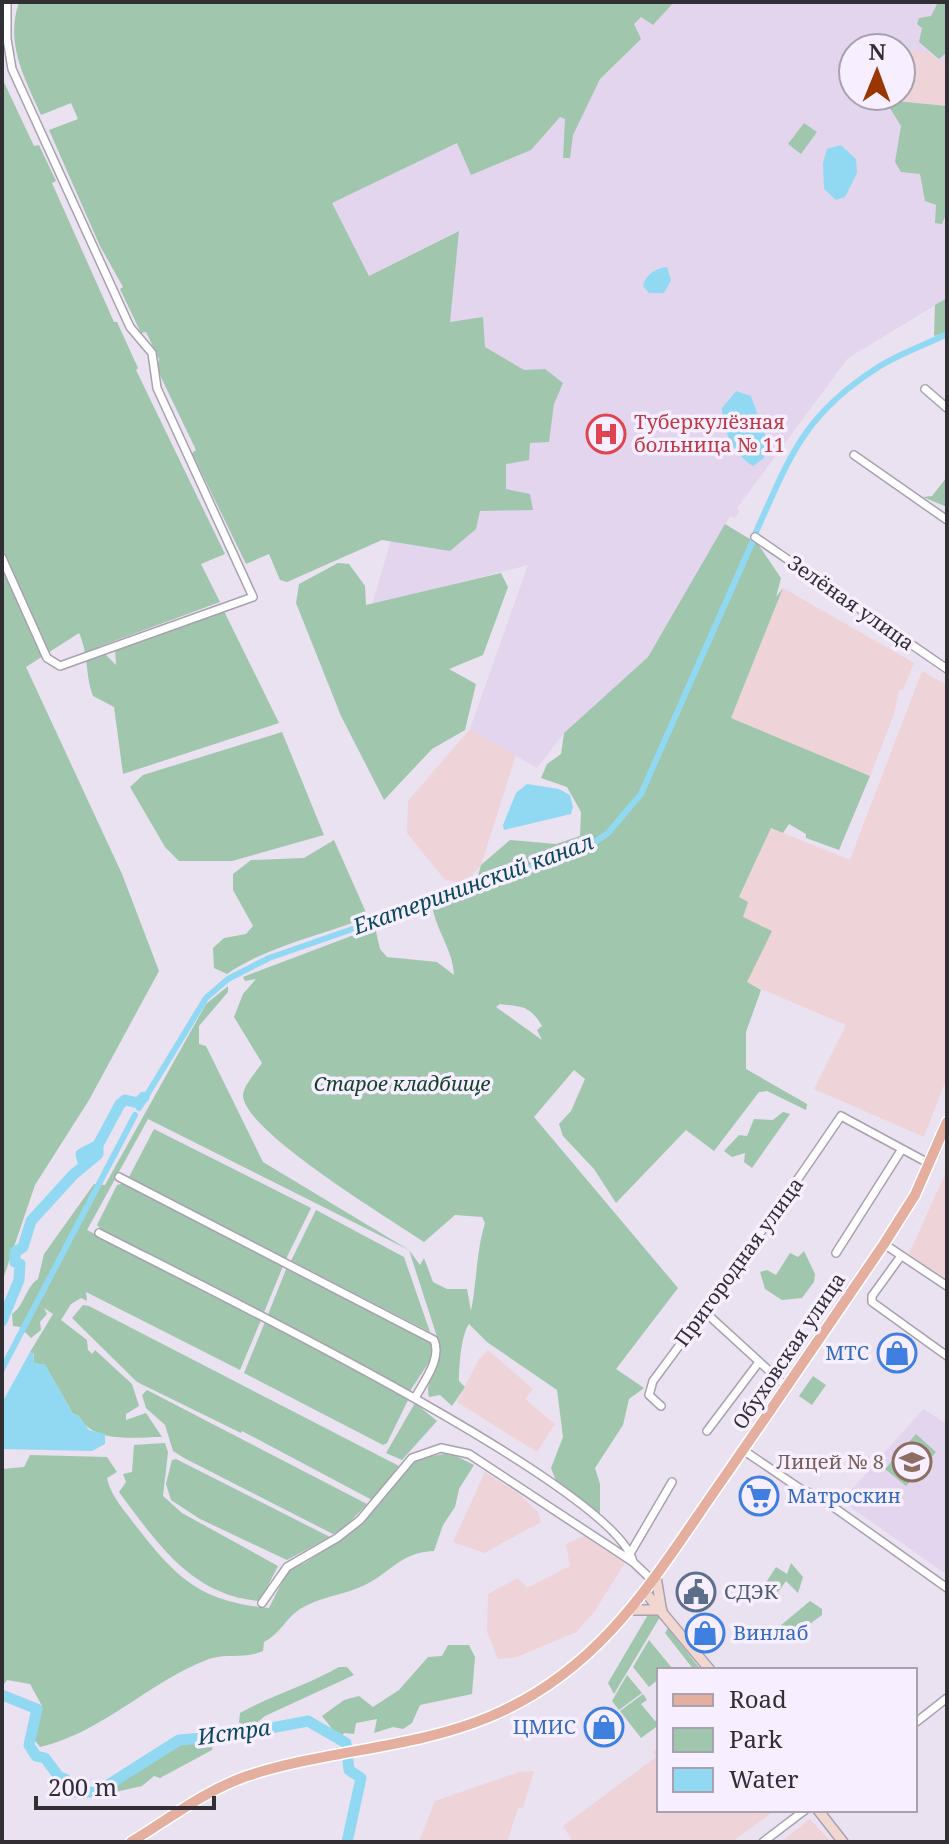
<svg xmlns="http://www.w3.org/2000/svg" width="949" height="1844" font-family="'Noto Serif',serif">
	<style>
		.industrial { fill: #eed3d8 }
		.built { fill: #e2d5ed }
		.green { fill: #a0c6ae; fill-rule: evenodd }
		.water { fill: #91d9f2 }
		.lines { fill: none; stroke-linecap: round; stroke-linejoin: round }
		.canal { stroke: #91d9f2; stroke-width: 6 }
		.river { stroke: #91d9f2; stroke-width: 11 }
		.street-casing { stroke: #a9a0b0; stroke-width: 10 }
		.secondary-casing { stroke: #a9a0b0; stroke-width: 12 }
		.primary-casing { stroke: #fff; stroke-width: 13 }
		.street { stroke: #fff; stroke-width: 7 }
		.secondary { stroke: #f2d7d0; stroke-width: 9 }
		.primary { stroke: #e5afa0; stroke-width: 10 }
		.labels { text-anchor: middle; stroke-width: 7; stroke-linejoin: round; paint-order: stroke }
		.health-label { font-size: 20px; fill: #be3a42; stroke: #f7eeff; text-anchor: start }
		.street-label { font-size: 20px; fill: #312e34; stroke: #f7eeff }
		.park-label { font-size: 20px; font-style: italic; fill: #14432c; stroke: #f7eeff }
		.shop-label { font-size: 20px; fill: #366cbe; stroke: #f7eeff; text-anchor: end }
		.education-label { font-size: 20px; fill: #785e54; stroke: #f7eeff; text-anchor: end }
		.service-label { font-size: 20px; fill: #4e5e75; stroke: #f7eeff; text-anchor: start }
		.water-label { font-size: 22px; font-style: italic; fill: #0a4a5b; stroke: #f7eeff }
	</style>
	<rect width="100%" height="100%" fill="#eae1f1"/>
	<path class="industrial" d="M894,45L929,53L939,59L947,73V106L885,100L886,96H901V48Z
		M783,588L914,663L903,690H899L894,714L870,776L731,718Z
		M922,671L947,685V1077L924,1137L814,1089L846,1025L747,983L739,898L771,828L850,860Z
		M470,729L516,755L481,865L464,883L445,880L407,833L408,801Z
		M947,1170V1281L909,1254Z
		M488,1350L533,1389L525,1399L555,1424L537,1452L457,1402L479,1359Z
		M485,1472L520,1495L538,1512L541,1522L484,1553L453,1542Z
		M584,1536L625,1563L594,1612L576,1632L517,1657L498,1659L487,1632L488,1594L518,1578L527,1588L570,1566L566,1544Z
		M659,1747V1810H775L732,1842H573L563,1826L656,1757L653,1752Z
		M534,1771L523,1808H518L507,1842H419L435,1801L519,1772Z
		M810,1819L831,1842H781Z"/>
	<path class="built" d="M617,2H947V73L939,59L929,53L895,46L853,48V96H886V100L947,106V298L848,358L737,508L739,511L735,518L730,516L648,657L564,733L537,768L470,729L528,565L372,605L391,540L458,231L369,276L331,202L457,143Z
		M923,1409L947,1424V1575L842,1501Z"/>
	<path class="green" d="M19,2H674L653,25L641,17L634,24L641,39L600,79L573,135L570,158H563L565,119L560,117L531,150L471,175L457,143L332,203L369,276L459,231L450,322L483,317L485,347L524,370L545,369L563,383L554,404L549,442L530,443L529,460L506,464V489L530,494L533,510L480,511L476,529L450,551L382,540L287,582L280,580L269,554L246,564L192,453L196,450L157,369L159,359L146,332L141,333L120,289L123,287L100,246L49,130L78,119L71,103L41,115C24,77 5,43 19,2Z
		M938,2H947V52L939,59L919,42L922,28L917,24L919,18L931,16Z
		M2,78L34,146L39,145L56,181L52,183L114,322H117L138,368L136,370L225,554L201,564L220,602L98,647L116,665L115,648L224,611L279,723L123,774L114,707L93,696C85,675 89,655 79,633L26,667L122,874L159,971L89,1100L35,1185L2,1282Z
		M885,100L947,106V212L942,224L935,223L936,205L925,201L920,174L901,172L895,162L901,126Z
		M804,123L817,132L801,154L788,144Z
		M947,298V332L934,336L935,305Z
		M947,477V507L923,497L932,496Z
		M725,524L758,544L781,578L776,597L783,588L731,718L870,776L839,850L806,838V834L789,824L783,833L771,828L739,897L748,902L743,917L772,931L747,982L761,990L746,1032V1069L807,1104L806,1110L767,1091L759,1092L714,1151L686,1130L616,1203L594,1169L563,1136L559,1124L571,1111L585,1079L574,1070L534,1117L678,1288L616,1369L644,1388L629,1399L623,1425L595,1468L600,1484V1515L557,1483L551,1468L563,1437L557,1390L487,1342L469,1324C461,1335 459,1366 459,1381L465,1387L452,1406L440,1395L429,1397C424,1377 442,1363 439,1343L409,1250L148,1119L87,1230L261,1320L240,1370L86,1292L87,1301L81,1298L71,1304L61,1320L87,1340L88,1350L92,1354L95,1350L132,1384L139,1406L126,1414V1420L146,1413L162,1437C134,1437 93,1444 79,1416L73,1414L45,1365L33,1363L34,1354L30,1352L53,1314L44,1308L47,1314L40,1322L41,1330L31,1338L20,1327L13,1326L12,1314C25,1305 25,1288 38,1279L44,1254L94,1184L105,1185L206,1004L228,986V992L199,1026V1044L206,1046L263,1162L409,1250L420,1265L424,1258L433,1282L447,1289H467L471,1311C477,1281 476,1253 485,1223L482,1217L455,1215L424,1242C392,1220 242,1130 243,1095C244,1085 256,1072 262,1063L234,1017L243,994L256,979L245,981L243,977L375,927L380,949L387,957L437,962L454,975C453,951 438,933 433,910L474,890L481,865L510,840L556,844L580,836L581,812L567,787L541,778L547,764L561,754L564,733L648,657ZM500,1004C522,1007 530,1005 542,1026L537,1030L542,1040L496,1007Z
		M338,563L349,564L365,586L366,605L501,573L508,587L483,655L449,669L476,684L465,730L432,749L384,800L341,716L296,603L299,584Z
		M282,732L324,835L232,861H179L165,847L130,787L143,775Z
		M334,840L368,917C320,936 268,946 227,974L214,968L213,948L224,938L246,934L253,926L233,890V874L251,860L304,858Z
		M783,1112L790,1114L752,1168L744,1162L745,1153L732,1157L724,1151L739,1135L747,1136L754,1119L773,1120Z
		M154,1129L311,1208L286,1259L128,1179Z
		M125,1183L283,1266L263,1315L102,1231L97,1225L117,1185Z
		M316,1210L404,1257L430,1332L291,1261Z
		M804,1251L815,1274L814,1282L802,1298L782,1300L765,1289L760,1272L767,1270L776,1275L790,1253L798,1257Z
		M287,1267L435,1344V1353L410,1391L267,1317Z
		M83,1305L89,1306L399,1466L372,1500L242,1431L241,1433L137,1382L72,1318Z
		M265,1322L409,1398L387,1443L383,1445L244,1373Z
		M813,1376L826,1385L812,1405L799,1396Z
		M147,1390L367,1504L345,1527L333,1534L184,1458L173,1451L165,1425L146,1408L142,1395Z
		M415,1403L437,1421L402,1460L386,1453Z
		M916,1434L936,1452L906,1486L885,1469Z
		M165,1443L168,1452L163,1496L182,1513L278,1566L260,1601C192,1596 157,1543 119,1492L126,1482L123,1474L132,1472L134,1445Z
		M450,1453L474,1465L459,1489L455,1507L443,1525L434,1551C398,1552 388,1577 358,1588C338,1596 320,1597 300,1609C286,1618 280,1634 264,1642L263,1651C245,1659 227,1653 209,1659C150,1681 102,1733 40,1747L33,1738L42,1706L30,1684L7,1680L2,1687V1469L24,1467L30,1455L107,1457L117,1472L107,1478C111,1497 125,1511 136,1526C176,1578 201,1602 269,1608L288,1570L299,1561L303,1564C351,1535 378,1501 414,1459Z
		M176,1459L330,1537L287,1560L200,1519L171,1500L166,1484L172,1460Z
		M791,1563L803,1577L798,1593L786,1581L778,1592L765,1584L776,1567L787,1574Z
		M810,1601L822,1609V1615L788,1640L780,1626Z
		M649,1613L660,1617L614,1694L608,1683Z
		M668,1628L701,1670H694L665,1633Z
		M649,1640L672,1668L659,1670V1679L649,1687L633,1667Z
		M448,1645H469L475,1657L472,1694L420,1705L412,1723L403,1729L393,1727L374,1733L377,1719L356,1723L354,1734L344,1733L340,1739L322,1716L344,1700L359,1696L373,1707L399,1690L428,1657L442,1656Z
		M339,1667H347L354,1675L265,1716L252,1727H242L239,1722L240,1713C272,1695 308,1685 339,1667Z
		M627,1675L642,1693L619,1710L612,1701Z
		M643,1694L647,1700L641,1704L655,1721L659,1719V1725L641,1738L620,1711Z
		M179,1742L208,1741L213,1743L212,1750L160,1778L154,1776L142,1786L111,1793L115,1785Z"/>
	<path class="water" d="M841,145L856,159L857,173L845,197L836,200L824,189L823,163L827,149Z
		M667,267L671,280L664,293H649L643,286C645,275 656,268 667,267Z
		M736,391L751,396L766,438L764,458L753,466C735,455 721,429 722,408Z
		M527,784L559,789L570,795L573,807L571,814L504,830L503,825L516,793Z
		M30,1352L34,1354L33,1362L45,1365L73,1414L79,1416L89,1430L105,1434V1444L92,1451L2,1449V1403Z"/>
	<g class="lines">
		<path class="canal" d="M756,532C791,454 804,414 880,366C901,353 925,345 947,334
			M139,1108L206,998L228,979L269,958L586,848L608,833L641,794L752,543
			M2,1369L135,1115"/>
		<path class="river" d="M84,1166L81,1154L98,1145
			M2,1321L19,1280L20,1264L15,1262V1252L23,1247L31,1221L73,1175L98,1154V1145L120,1104L125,1100L138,1103L144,1097
			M2,1695L37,1709L29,1745L36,1756L45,1758L59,1777L65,1779L64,1791L67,1792H104L108,1785L179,1740L229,1736L308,1721L346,1743L349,1770L361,1778L347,1842"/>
		<g class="street-casing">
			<path id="street" d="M925,389L947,408
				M854,455L947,520
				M755,537L947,669
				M2,558L47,658L60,666L253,597L157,388L152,353L130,327L12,69L7,39V2
				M119,1177L434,1340C442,1359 424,1381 415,1398
				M99,1233C185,1278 617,1486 633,1562
				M884,1244L947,1286
				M836,1253L902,1149
				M901,1256L872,1296V1302L947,1356
				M706,1313L787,1387
				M661,1406L649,1395L653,1381C718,1294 780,1206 841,1116L930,1164
				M707,1431L759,1362
				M743,1450L802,1490L818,1496L947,1588
				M631,1552L672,1482
				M262,1603L287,1567L337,1538L360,1520L412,1458L441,1448L469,1454L633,1562L653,1581
				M915,1723L947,1698
				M763,1842L805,1810"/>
		</g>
		<g class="secondary-casing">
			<path id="secondary" d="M656,1577L661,1607
				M645,1592L710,1670
				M631,1610H662
				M818,1810L843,1842"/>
		</g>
		<g class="primary-casing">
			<path id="primary" d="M131,1842C169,1819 206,1790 247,1776C326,1750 412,1749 489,1717C604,1669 655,1576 723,1479C777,1401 830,1323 884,1244L915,1195L947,1122"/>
		</g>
		<use href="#street" class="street"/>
		<use href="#secondary" class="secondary"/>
		<use href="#primary" class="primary"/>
	</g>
	<defs>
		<g id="hospital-ring" transform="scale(2)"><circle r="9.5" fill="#f7eeff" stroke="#e0444e" stroke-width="1.5"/><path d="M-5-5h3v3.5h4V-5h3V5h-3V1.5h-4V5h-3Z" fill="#e0444e"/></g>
		<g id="shop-ring" transform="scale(2)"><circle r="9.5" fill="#f7eeff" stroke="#3f7fe0" stroke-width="1.5"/><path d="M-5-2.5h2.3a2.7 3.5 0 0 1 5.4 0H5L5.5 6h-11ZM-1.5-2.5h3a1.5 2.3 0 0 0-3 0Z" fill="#3f7fe0"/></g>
		<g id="school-ring" transform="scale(2)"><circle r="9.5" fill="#f7eeff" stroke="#8d6e63" stroke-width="1.5"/><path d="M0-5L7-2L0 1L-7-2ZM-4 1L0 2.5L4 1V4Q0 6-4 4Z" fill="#8d6e63"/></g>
		<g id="supermarket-ring" transform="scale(2)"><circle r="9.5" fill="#f7eeff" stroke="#3f7fe0" stroke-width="1.5"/><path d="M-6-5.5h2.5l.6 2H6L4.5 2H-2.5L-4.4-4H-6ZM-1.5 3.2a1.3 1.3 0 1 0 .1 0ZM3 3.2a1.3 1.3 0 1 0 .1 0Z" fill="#3f7fe0"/></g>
		<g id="civic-ring" transform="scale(2)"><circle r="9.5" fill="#f7eeff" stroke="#5c6f8a" stroke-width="1.5"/><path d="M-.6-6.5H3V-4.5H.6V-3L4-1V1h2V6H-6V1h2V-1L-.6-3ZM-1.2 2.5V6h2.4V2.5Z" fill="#5c6f8a"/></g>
	</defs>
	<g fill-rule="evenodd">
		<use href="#hospital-ring" x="606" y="434"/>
		<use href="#shop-ring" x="897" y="1353"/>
		<use href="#school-ring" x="912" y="1462"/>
		<use href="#supermarket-ring" x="759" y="1496"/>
		<use href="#civic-ring" x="696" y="1592"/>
		<use href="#shop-ring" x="705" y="1633"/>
		<use href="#shop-ring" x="604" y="1727"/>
	</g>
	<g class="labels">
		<g class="health-label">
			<text x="634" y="429">Туберкулёзная<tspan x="634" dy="23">больница № 11</tspan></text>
		</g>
		<g class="street-label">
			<text transform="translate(851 603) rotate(35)" y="7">Зелёная улица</text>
			<text transform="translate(739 1262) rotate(-54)" y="7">Пригородная улица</text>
			<text transform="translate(789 1351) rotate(-56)" y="7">Обуховская улица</text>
		</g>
		<g class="park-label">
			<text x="402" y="1091">Старое кладбище</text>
		</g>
		<g class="shop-label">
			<text x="869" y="1360">МТС</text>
			<text x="787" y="1503" text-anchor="start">Матроскин</text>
			<text x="733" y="1640" text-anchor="start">Винлаб</text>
			<text x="576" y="1734">ЦМИС</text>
		</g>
		<g class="education-label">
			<text x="884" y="1469">Лицей № 8</text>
		</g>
		<g class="service-label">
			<text x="724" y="1599">СДЭК</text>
		</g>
		<g class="water-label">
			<text transform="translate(473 884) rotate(-20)" y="8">Екатерининский канал</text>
			<text transform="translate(234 1732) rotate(-8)" y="8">Истра</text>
		</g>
	</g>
	<rect width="949" height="1844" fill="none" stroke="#312e34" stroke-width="8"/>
	<rect x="657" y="1668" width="260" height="144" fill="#f7eeff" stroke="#a8a1ae" stroke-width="2"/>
	<rect x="673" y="1694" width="40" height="12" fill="#e5afa0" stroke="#a8a1ae" stroke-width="2"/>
	<text x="729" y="1708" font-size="24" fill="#312e34">Road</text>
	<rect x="673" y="1728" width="40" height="24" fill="#a0c6ae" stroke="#a8a1ae" stroke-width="2"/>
	<text x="729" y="1748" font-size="24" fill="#312e34">Park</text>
	<rect x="673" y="1768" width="40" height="24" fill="#91d9f2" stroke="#a8a1ae" stroke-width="2"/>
	<text x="729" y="1788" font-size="24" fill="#312e34">Water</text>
	<g transform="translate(877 72) rotate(1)"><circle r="38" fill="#f7eeff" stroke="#a8a1ae" stroke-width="2"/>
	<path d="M0-6L14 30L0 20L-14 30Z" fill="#9a3600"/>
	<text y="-12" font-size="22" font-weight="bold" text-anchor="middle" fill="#312e34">N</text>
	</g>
	<path d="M36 1796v12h178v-12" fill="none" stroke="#312e34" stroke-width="4"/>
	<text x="48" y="1796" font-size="24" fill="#312e34" stroke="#f7eeff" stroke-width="6" paint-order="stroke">200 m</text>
</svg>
